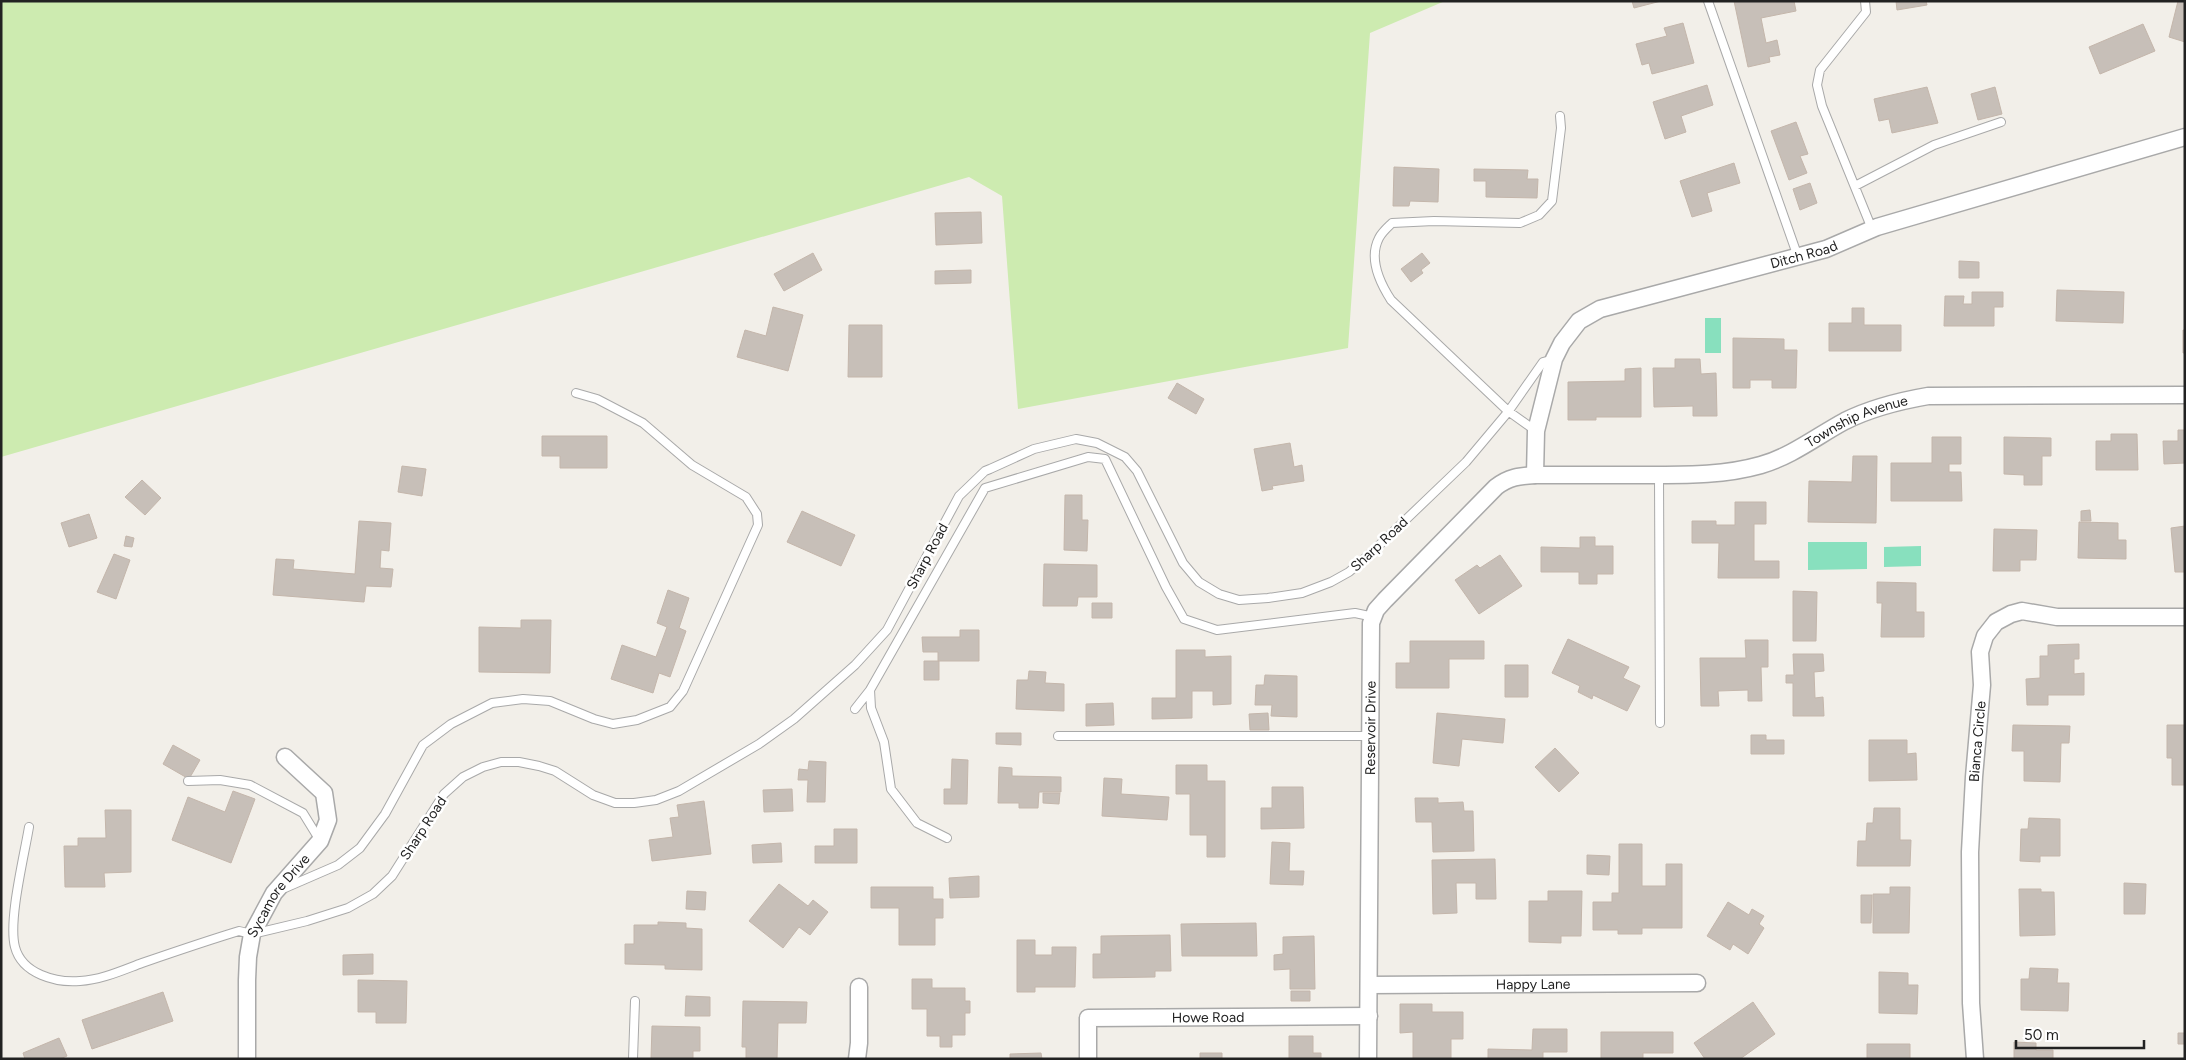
<svg xmlns="http://www.w3.org/2000/svg" width="2186" height="1060" font-family="Figtree,sans-serif">
	<style>
		.grass { fill: #cdebb0 }
		.pitch { fill: #88e0be }
		.building { fill: #c7bfb8; stroke: #c4b6ab }
		.lines { fill: none; stroke-linecap: round; stroke-linejoin: round }
		.service-casing { stroke: #a9a9a9; stroke-width: 10 }
		.minor-casing { stroke: #a9a9a9; stroke-width: 19 }
		.service { stroke: #fff; stroke-width: 8 }
		.minor { stroke: #fff; stroke-width: 16 }
		.labels { text-anchor: middle; stroke-width: 5; stroke-linejoin: round; paint-order: stroke }
		.street-label { font-size: 14px; fill: #222; stroke: #fff }
	</style>
	<rect width="100%" height="100%" fill="#f2efe9"/>
	<path class="grass" d="M1,1H1445L1370,33L1348,348L1018,409L1002,196L969,177L1,457Z"/>
	<path class="pitch" d="M1705,318H1721V353H1705Z
		M1808,542H1867V569L1808,570Z
		M1921,546V566L1884,567V547Z"/>
	<path class="building" d="M1632,1H1661L1634,8Z
		M1734,1H1794L1796,11L1761,18L1766,43L1777,40L1780,55L1769,57L1770,62L1748,67Z
		M1896,1H1926L1927,5L1897,10Z
		M2178,1H2185V42L2169,37Z
		M1683,23L1694,63L1652,74L1649,63L1642,65L1636,44L1667,36L1664,28Z
		M2143,24L2155,51L2100,74L2089,47Z
		M1707,85L1713,105L1681,116L1686,132L1665,139L1653,102Z
		M1927,87L1938,123L1892,133L1889,119L1879,121L1874,99Z
		M1995,87L2002,114L1978,120L1971,94Z
		M1796,122L1808,154L1800,156L1807,173L1789,180L1771,131Z
		M1734,163L1740,183L1707,193L1712,211L1692,217L1680,181Z
		M1394,167L1439,169L1438,202L1410,201L1409,206H1393Z
		M1474,169L1528,170L1527,179H1538L1537,198L1486,197V181H1474Z
		M1810,183L1817,203L1800,210L1793,189Z
		M981,212L982,243L936,245L935,213Z
		M813,253L822,270L784,291L774,274Z
		M1422,253L1430,263L1421,270L1423,273L1411,282L1401,269Z
		M1959,261L1979,262V278H1959Z
		M971,270V283L935,284V271Z
		M2057,290L2124,292L2123,323L2056,321Z
		M1972,292H2003V307H1994V326H1944L1945,296H1964L1963,304H1972Z
		M773,307L803,315L788,371L737,357L745,330L766,336Z
		M1852,308H1864V325H1901V351H1829V323H1852Z
		M849,325H882V377H848Z
		M2183,330H2185V353H2183Z
		M1733,338L1784,339V350H1797L1796,388H1772V380H1750V388H1733Z
		M1675,359H1700L1701,374L1716,373L1717,416H1693V406L1654,407L1653,368H1675Z
		M1641,368V417H1596V420H1568V382L1625,381V369Z
		M1177,383L1204,399L1196,414L1168,398Z
		M2178,430H2185V463L2164,464L2163,441H2178Z
		M2111,434H2137L2138,470H2096V441H2111Z
		M542,436H607V468H560V456H542Z
		M1932,437H1961V464H1949V472H1961L1962,501H1891V463H1932Z
		M2004,437L2051,438V456H2042V485H2024V475L2004,474Z
		M1290,443L1294,467L1302,465L1304,481L1272,486L1273,489L1262,491L1254,449Z
		M1853,456H1877L1876,523L1808,522L1809,481L1852,482Z
		M402,466L426,469L422,496L398,492Z
		M142,480L161,498L145,515L125,497Z
		M1065,495H1082V520H1088L1087,551L1064,550Z
		M1735,502H1766V524H1754V561H1779V578H1718L1719,543H1692V521H1716V525H1735Z
		M2090,510L2091,521H2081V511Z
		M802,511L855,535L841,566L787,542Z
		M89,514L97,538L69,547L61,523Z
		M359,521L391,523L389,551L381,550L380,568L393,569L391,587L366,586L364,602L273,595L276,559L294,560L293,569L355,574Z
		M2079,522L2118,523V540H2126V559L2078,558Z
		M2185,526V572H2175L2171,528Z
		M1994,529L2037,530L2036,560H2020V571H1993Z
		M126,536L134,538L132,547L124,546Z
		M1580,537H1595V546H1613V574H1597V584H1579V572H1541V547L1580,548Z
		M114,554L130,560L116,599L97,592Z
		M1500,555L1522,586L1479,614L1455,580L1477,565L1480,568Z
		M1044,564L1097,565V597H1078L1077,606H1043Z
		M1877,582L1916,583V612H1924V637H1881L1882,603H1877Z
		M668,590L689,598L679,628L686,631L670,677L659,673L653,693L611,679L622,645L656,657L667,627L657,623Z
		M1793,591L1817,592L1816,641H1793Z
		M1092,603H1112V618H1092Z
		M521,620H551L550,673L479,672V627L521,628Z
		M960,630H979V661H938V652H923L922,637H960Z
		M1568,639L1629,667L1623,678L1640,686L1627,711L1593,695L1592,699L1578,692L1580,686L1552,673Z
		M1745,640H1768V667H1761L1762,701H1748V690L1718,691L1719,706H1701L1700,658H1746Z
		M1410,641H1484V659H1449V688H1396V663H1410Z
		M2079,644V659H2074V674L2084,673V695H2048V705H2027L2026,679L2040,678V656H2048V645Z
		M1176,650H1205V657L1231,656V704L1213,705V691H1192V718L1152,719V698H1176Z
		M1793,654H1823L1824,671L1814,672L1815,698L1823,697L1824,716H1793V683H1786V675H1794Z
		M924,661H939V680H924Z
		M1505,665H1528V697H1505Z
		M1029,671L1046,672L1045,683L1064,684V711L1016,709L1017,680H1028Z
		M1265,675L1297,676V717L1271,716L1272,705H1255L1256,685H1264Z
		M1113,703L1114,725L1086,726V704Z
		M1268,713L1269,730H1250L1249,714Z
		M1437,713L1505,719L1503,743L1462,739L1459,766L1433,763Z
		M2013,725L2070,726L2069,743H2061L2060,782L2024,781V751H2012Z
		M2167,725H2185V785H2172V758H2167Z
		M996,733H1021V745L996,744Z
		M1751,735H1766V740H1784V754H1751Z
		M1869,740H1907V754L1916,753L1917,780L1869,781Z
		M173,745L200,760L189,779L163,764Z
		M1555,748L1579,773L1559,792L1535,767Z
		M952,759L968,760L967,804H944V789H951Z
		M809,761L826,762L825,802H807L808,780H798L799,769L808,770Z
		M1176,765H1207V781H1225V857H1207V835H1190V794H1176Z
		M999,767L1012,768V776L1061,777V792H1039L1038,808H1019V803H998Z
		M1104,778L1122,779L1121,794L1169,797L1167,820L1102,816Z
		M1272,787H1303L1304,828L1261,829V808H1272Z
		M792,789L793,811L764,812L763,790Z
		M233,791L255,799L231,863L172,840L188,797L225,812Z
		M1043,793H1060L1059,804L1043,803Z
		M1415,798H1438V803L1463,802L1464,811H1473L1474,851L1433,852L1432,822H1416Z
		M704,801L711,854L652,861L649,840L673,837L670,818L679,817L677,805Z
		M1874,808H1900V840H1911L1910,866H1857L1858,841H1866L1867,823H1873Z
		M105,810H131V872L104,873L105,887H65L64,846H78V838H106Z
		M2029,818L2060,819V856H2040V862L2020,861L2021,829H2028Z
		M834,829H857V863H815V846H834Z
		M1272,842L1290,843L1289,871H1304L1303,885L1270,884Z
		M781,843L782,862L753,863L752,845Z
		M1619,844H1642V886H1666V864H1682V928H1642V934H1618V930H1593V902H1612V893H1619Z
		M1587,855L1610,856L1609,875L1587,874Z
		M1495,859L1496,899H1476V883H1456L1457,913L1433,914L1432,860Z
		M979,876V897L950,898L949,878Z
		M2124,883L2146,884L2145,914H2124Z
		M779,884L808,906L813,900L828,912L810,935L799,927L783,948L749,921Z
		M871,887H933V899H943V918H935V945H899V908H871Z
		M1890,887H1910L1909,933H1873V894H1890Z
		M2019,889H2041V892H2054L2055,935L2020,936Z
		M687,891L706,892L705,910L686,909Z
		M1548,891H1582L1581,936H1561V943L1529,942V901H1548Z
		M1861,895H1872L1871,923H1861Z
		M1728,902L1749,915L1752,909L1764,916L1759,924L1764,928L1748,954L1733,944L1730,950L1707,936Z
		M658,922L686,923V928L702,929V970L665,969V965L625,964V944H634V925H658Z
		M1256,923L1257,956H1182L1181,924Z
		M1170,935L1171,971H1155V977L1093,978V954H1101V936Z
		M1314,936L1315,989H1290V969L1274,970V955L1283,954V937Z
		M1017,940H1035V955H1052V947H1076L1075,987H1035V992H1017Z
		M373,954V974L343,975V955Z
		M2030,968L2058,969L2057,983H2069L2068,1011L2021,1010V979H2029Z
		M1879,972L1908,973V985H1918L1917,1014L1879,1013Z
		M912,979H932V988H965V1001H970V1013H965V1035H952V1047H940V1036H927V1009H912Z
		M358,980L407,981L406,1023H376V1012H358Z
		M1291,991H1310V1001H1291Z
		M163,992L173,1021L92,1049L82,1020Z
		M686,996L710,997V1016H685Z
		M743,1001L807,1002L806,1023H778L777,1059H746V1047H742Z
		M1753,1002L1775,1034L1740,1059H1705L1694,1043Z
		M1400,1004H1432V1012H1463V1039H1451V1059H1413V1032L1400,1033Z
		M652,1026L700,1027V1051H693V1059H651Z
		M1533,1029H1567V1052H1543V1059H1488V1049L1532,1050Z
		M1601,1032H1673V1053H1643V1059H1601Z
		M2178,1033H2185V1044H2178Z
		M1289,1036H1313V1053H1321V1059H1242H1289Z
		M59,1038L67,1056L60,1059H25L23,1053Z
		M2014,1042L2036,1043V1050H2053V1059H2014Z
		M1867,1044H1910V1059H1867Z
		M1041,1053L1042,1059H1010V1054Z
		M1200,1053H1222V1059H1200Z"/>
	<g class="lines">
		<g class="service-casing">
			<path id="service" d="M1708,1L1798,257
				M1865,1L1866,12L1820,70L1817,85L1822,106L1872,229
				M1855,186L1934,145L2001,122
				M1536,431L1508,411L1391,300C1380,283 1368,259 1379,238C1382,232 1388,227 1392,223L1434,221L1520,223L1539,215L1552,201L1561,128L1560,116
				M1659,475L1660,723
				M855,709L870,690
				M1058,736H1370
				M188,781L220,780L250,785L303,813L319,839
				M29,827C24,857 8,921 15,947C22,974 56,983 80,981C101,980 123,970 142,963C174,952 206,941 239,931L252,934L307,921L348,908L373,894L392,876L444,794L463,777L483,767L501,762H519L539,766L555,771L593,795L615,803H634L656,800L679,791L759,744L794,719L855,665L887,630L959,496L985,471L990,469L1034,449L1076,439L1097,443L1125,457L1137,471L1183,563L1199,582L1219,594L1239,600L1268,598L1302,593L1331,582L1349,572L1372,552L1466,462L1508,412L1543,362L1554,359
				M947,838L917,823L891,789L884,742L871,708L870,690L985,488L1088,457L1105,459L1166,587L1184,619L1217,630L1355,613L1374,617
				M285,888L338,865L360,848L385,814L423,745L451,724L492,703L523,699L550,701L594,719L613,724L637,720L670,707L683,691L758,525L757,514L746,497L692,465L643,423L597,399L576,393
				M633,1059L635,1001"/>
		</g>
		<g class="minor-casing">
			<g id="minor">
				<path id="s1" d="M1535,475L1536,431L1554,359L1562,343L1579,321L1600,309L1826,249L1877,227L2185,137"/>
				<path id="s2" d="M1369,985L1697,983"/>
				<path id="s3" d="M247,1059V980L248,957L252,934L274,893L320,841L328,820L324,793L285,757"/>
				<path d="M857,1059L859,1043V987"/>
				<path id="s4" d="M1088,1059V1018L1369,1016"/>
				<path id="s5" d="M1368,1059L1371,623L1376,610L1385,600L1496,487C1509,477 1519,476 1535,475C1571,475 1608,475 1645,475C1684,475 1722,476 1761,465C1792,456 1817,436 1845,421C1871,408 1899,401 1928,396L2185,395"/>
				<path id="s6" d="M1975,1059L1971,1003L1970,852L1974,777L1982,685L1980,652L1985,636L1996,622L2011,614L2022,611L2057,617H2185"/>
			</g>
		</g>
		<use href="#service" class="service"/>
		<use href="#minor" class="minor"/>
	</g>
	<g class="labels">
		<g class="street-label">
			<text dy="5" stroke="none"><textPath href="#s1" startOffset="399">Ditch Road</textPath></text>
			<text dy="5" stroke="none"><textPath href="#s5" startOffset="996">Township Avenue</textPath></text>
			<text transform="translate(1379 544) rotate(-43)" y="5">Sharp Road</text>
			<text transform="translate(927 556) rotate(-62)" y="5">Sharp Road</text>
			<text dy="5" stroke="none"><textPath href="#s5" startOffset="331">Reservoir Drive</textPath></text>
			<text dy="5" stroke="none"><textPath href="#s6" startOffset="318">Bianca Circle</textPath></text>
			<text transform="translate(423 828) rotate(-57)" y="5">Sharp Road</text>
			<text dy="5" stroke="none"><textPath href="#s3" startOffset="172">Sycamore Drive</textPath></text>
			<text dy="5" stroke="none"><textPath href="#s2" startOffset="164">Happy Lane</textPath></text>
			<text dy="5" stroke="none"><textPath href="#s4" startOffset="161">Howe Road</textPath></text>
		</g>
	</g>
	<rect width="2186" height="1060" fill="none" stroke="#222222" stroke-width="5"/>
	<path d="M2016 1040v8h128v-8" fill="none" stroke="#222222" stroke-width="2.5"/>
	<text x="2024" y="1040" font-size="15" fill="#222222" stroke="#ffffff" stroke-width="4" paint-order="stroke">50 m</text>
</svg>
